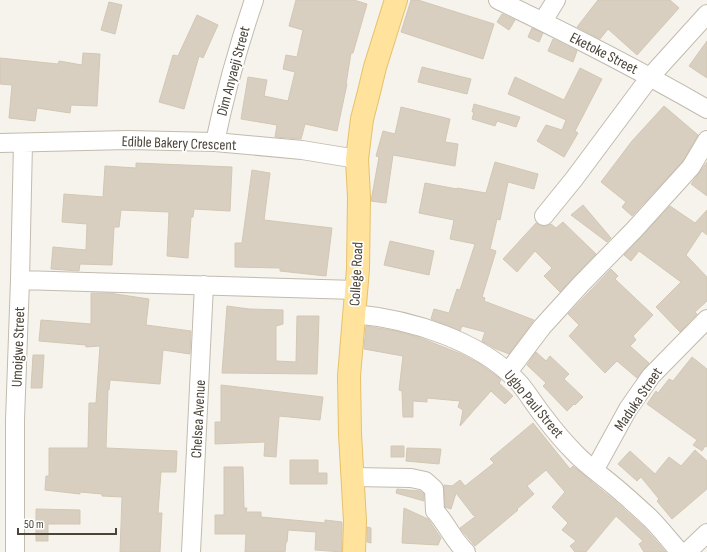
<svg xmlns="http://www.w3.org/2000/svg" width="707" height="552" font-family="'Sofia Sans Condensed',sans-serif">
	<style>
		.building { fill: #d8cfc1; stroke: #d3c7b4 }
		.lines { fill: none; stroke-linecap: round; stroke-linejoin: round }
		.minor-casing { stroke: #c2bbae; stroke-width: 20 }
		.major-casing { stroke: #e6c16a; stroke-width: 24 }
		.minor { stroke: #fff; stroke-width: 18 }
		.major { stroke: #ffe39c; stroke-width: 22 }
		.labels { text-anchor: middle; stroke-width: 3.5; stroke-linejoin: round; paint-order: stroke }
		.street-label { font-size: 15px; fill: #4b4439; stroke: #fff }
	</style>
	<rect width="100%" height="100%" fill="#f6f3ec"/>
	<path class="building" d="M296,0H354L367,4L353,53H351L346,84H347L337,131L305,124L301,139L275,137L277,125L241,119L248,77L267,80L264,96L288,101L295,72L283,69L286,55L297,57L303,30L289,26Z
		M411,0H418L494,24L483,59L401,32Z
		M598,0H670L679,8L637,55L608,29L600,39L577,27Z
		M109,2L122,5L115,34L101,30Z
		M502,14L515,20L509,30L497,22Z
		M197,15L218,25L203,58L199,56L184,109L159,102L173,55L178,56Z
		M532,28L543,33L539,42L528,37Z
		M553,39L577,51L573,62L548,51Z
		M707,41V78L689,66Z
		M83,53L100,54L97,106L71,105L70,113L37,108L35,121L9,118L12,85L0,84V58L58,64L59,61L82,65Z
		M422,67L471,79L467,94L418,82Z
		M580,68L602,79L575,131L578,133L564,157L537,141L546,125L562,130L566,120L508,94L515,77L564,100Z
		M474,104L520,117L516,127L497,121L495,126L472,119L474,112H472Z
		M664,106L698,135L683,161L632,216L622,207L626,202L601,182L632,141Z
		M401,107L450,119L445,142L458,144L455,166L393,155L386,203L371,201L379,157L376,156L383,131L395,134Z
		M495,162L538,174L534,189L508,182L500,220L497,219L490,249L496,251L482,297L485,298L484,301L534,320L509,354L494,348L482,341L485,332L462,326L460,331L431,319L434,309L449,313L457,289L460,290L475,244L450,239L454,220L419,213L425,183L457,189V188L486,193Z
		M707,162V196L691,184Z
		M136,163L232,167L230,211L194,209L193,217H191L188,258L167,256L169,212L121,210L119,227H114L112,265L80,264L79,271L51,269L53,247L86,250L87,224L62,222L64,194L103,197L105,166L136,168Z
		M252,170L270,173L264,220L332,228L326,276L280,271V268L235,267V243H242Z
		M583,205L611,238L607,242L571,215Z
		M670,206L695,223L707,210V235L702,231L686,255L707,277V301L695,312L697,314L680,332L656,307L681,282L639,251L631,261L624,255Z
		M563,222L596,254L560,292L544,276L552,268L535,251L517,272L503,259L536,223L543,226H547L551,224L556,228Z
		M390,241L434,251L429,275L384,265Z
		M611,269L618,276L615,279L653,315L633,336L636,340L630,346L649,363L637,378L617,361L605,373L569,336L579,325L568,314Z
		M91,293H109L149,299L146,325L191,331L190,354L163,350L160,384L110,380L109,390L108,389L106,448L177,451L176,472H161L158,513H162L160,552H120L122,497L102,496V494L80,492V494L45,490L46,476H49V448H88L89,403H96L100,346L86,347V345L39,341L41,320L91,324Z
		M227,306L249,309L283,310V324L276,326V361L296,362L297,316H319L317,374L222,373Z
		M366,326L396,331L418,337L461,354L480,364L498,377L501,380L499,383L513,396L505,404L491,391L460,426L463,410L458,407L460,401L427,398V402L413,401V417H403L402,391L399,390L403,356L364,349Z
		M536,352L546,361L550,356L569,374L564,379L583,397L575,405L574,404L567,411L543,386L546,383L527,365Z
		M33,355H44L42,388H31Z
		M692,357L707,369V447L705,446L702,451L693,445L697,440L647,404L656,391L658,393L669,379L673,381Z
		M221,385L323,397L320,420L279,416L276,457L264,456L265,442L215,444V422H221Z
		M533,423L570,469L573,466L616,502L643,526L666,552H644L639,544L643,541L616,516L586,552H575L570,546L576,541L562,530L568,523L552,507L565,492L546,470L527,486L534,494L517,509L518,510L475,546L460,528L476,516L473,515L456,493L451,509L445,507L444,485L452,486L460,480L465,486L494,463L490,459Z
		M391,446H404V457H391Z
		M407,448L441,449L439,464L406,461Z
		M695,450L707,461V489L672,519L657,501L659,499L641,477L637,481L618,464L630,451L655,474L669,457L681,466Z
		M290,460H318V473H327V484H290Z
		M224,467H243L244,508H247L246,512H261V517L325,523V520L342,522V552L315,550L316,532L288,530L287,542H286L285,552H245L246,534H215V515H224Z
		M397,489L420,491L424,494V501L396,493Z
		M404,508L428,519L441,538L438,545L402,543Z
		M36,509L80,510V524H48V541H36Z
		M367,527L371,528V543L367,542Z"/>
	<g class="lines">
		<g class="minor-casing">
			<path id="minor" d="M498,0C569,34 639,70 707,109
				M543,21L556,0
				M215,142C225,94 238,47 254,0
				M0,143L128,140L215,142L302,150L357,159
				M544,216L574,179L650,77L707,14
				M20,280L356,290
				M354,314C410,319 482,341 520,384C529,395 536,407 545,418C554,430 564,442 575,453C586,465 601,475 614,486C626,496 638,507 650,518C661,529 670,541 680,552
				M508,372L542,327L581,284L634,230L691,167L707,140
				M595,469L628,409L651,376L707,319
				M353,477L411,478L425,481L434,489L435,511C447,524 453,540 466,552
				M15,552V420L20,280L23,143
				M191,552L204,285
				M687,552L707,533"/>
		</g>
		<g class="major-casing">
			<path id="major" d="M354,552L355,521L350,434L349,376L358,269L359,197L357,159L362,119L369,92L375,67L396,0"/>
		</g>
		<use href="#minor" class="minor"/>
		<use href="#major" class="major"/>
	</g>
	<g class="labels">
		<g class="street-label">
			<text transform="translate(604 53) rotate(27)" y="5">Eketoke Street</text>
			<text transform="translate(233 71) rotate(-75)" y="5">Dim Anyaeji Street</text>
			<text transform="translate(179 143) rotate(2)" y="5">Edible Bakery Crescent</text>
			<text transform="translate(356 274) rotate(-87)" y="5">College Road</text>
			<text transform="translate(18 347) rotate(-88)" y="5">Umoigwe Street</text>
			<text transform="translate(638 399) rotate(-56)" y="5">Maduka Street</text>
			<text transform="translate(534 404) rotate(50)" y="5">Ugbo Paul Street</text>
			<text transform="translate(198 419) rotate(-87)" y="5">Chelsea Avenue</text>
		</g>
	</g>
	<path d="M18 528v6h98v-6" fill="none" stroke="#4b4439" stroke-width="2"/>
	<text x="24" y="528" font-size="12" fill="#4b4439" stroke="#ffffff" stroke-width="3" paint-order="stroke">50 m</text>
</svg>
